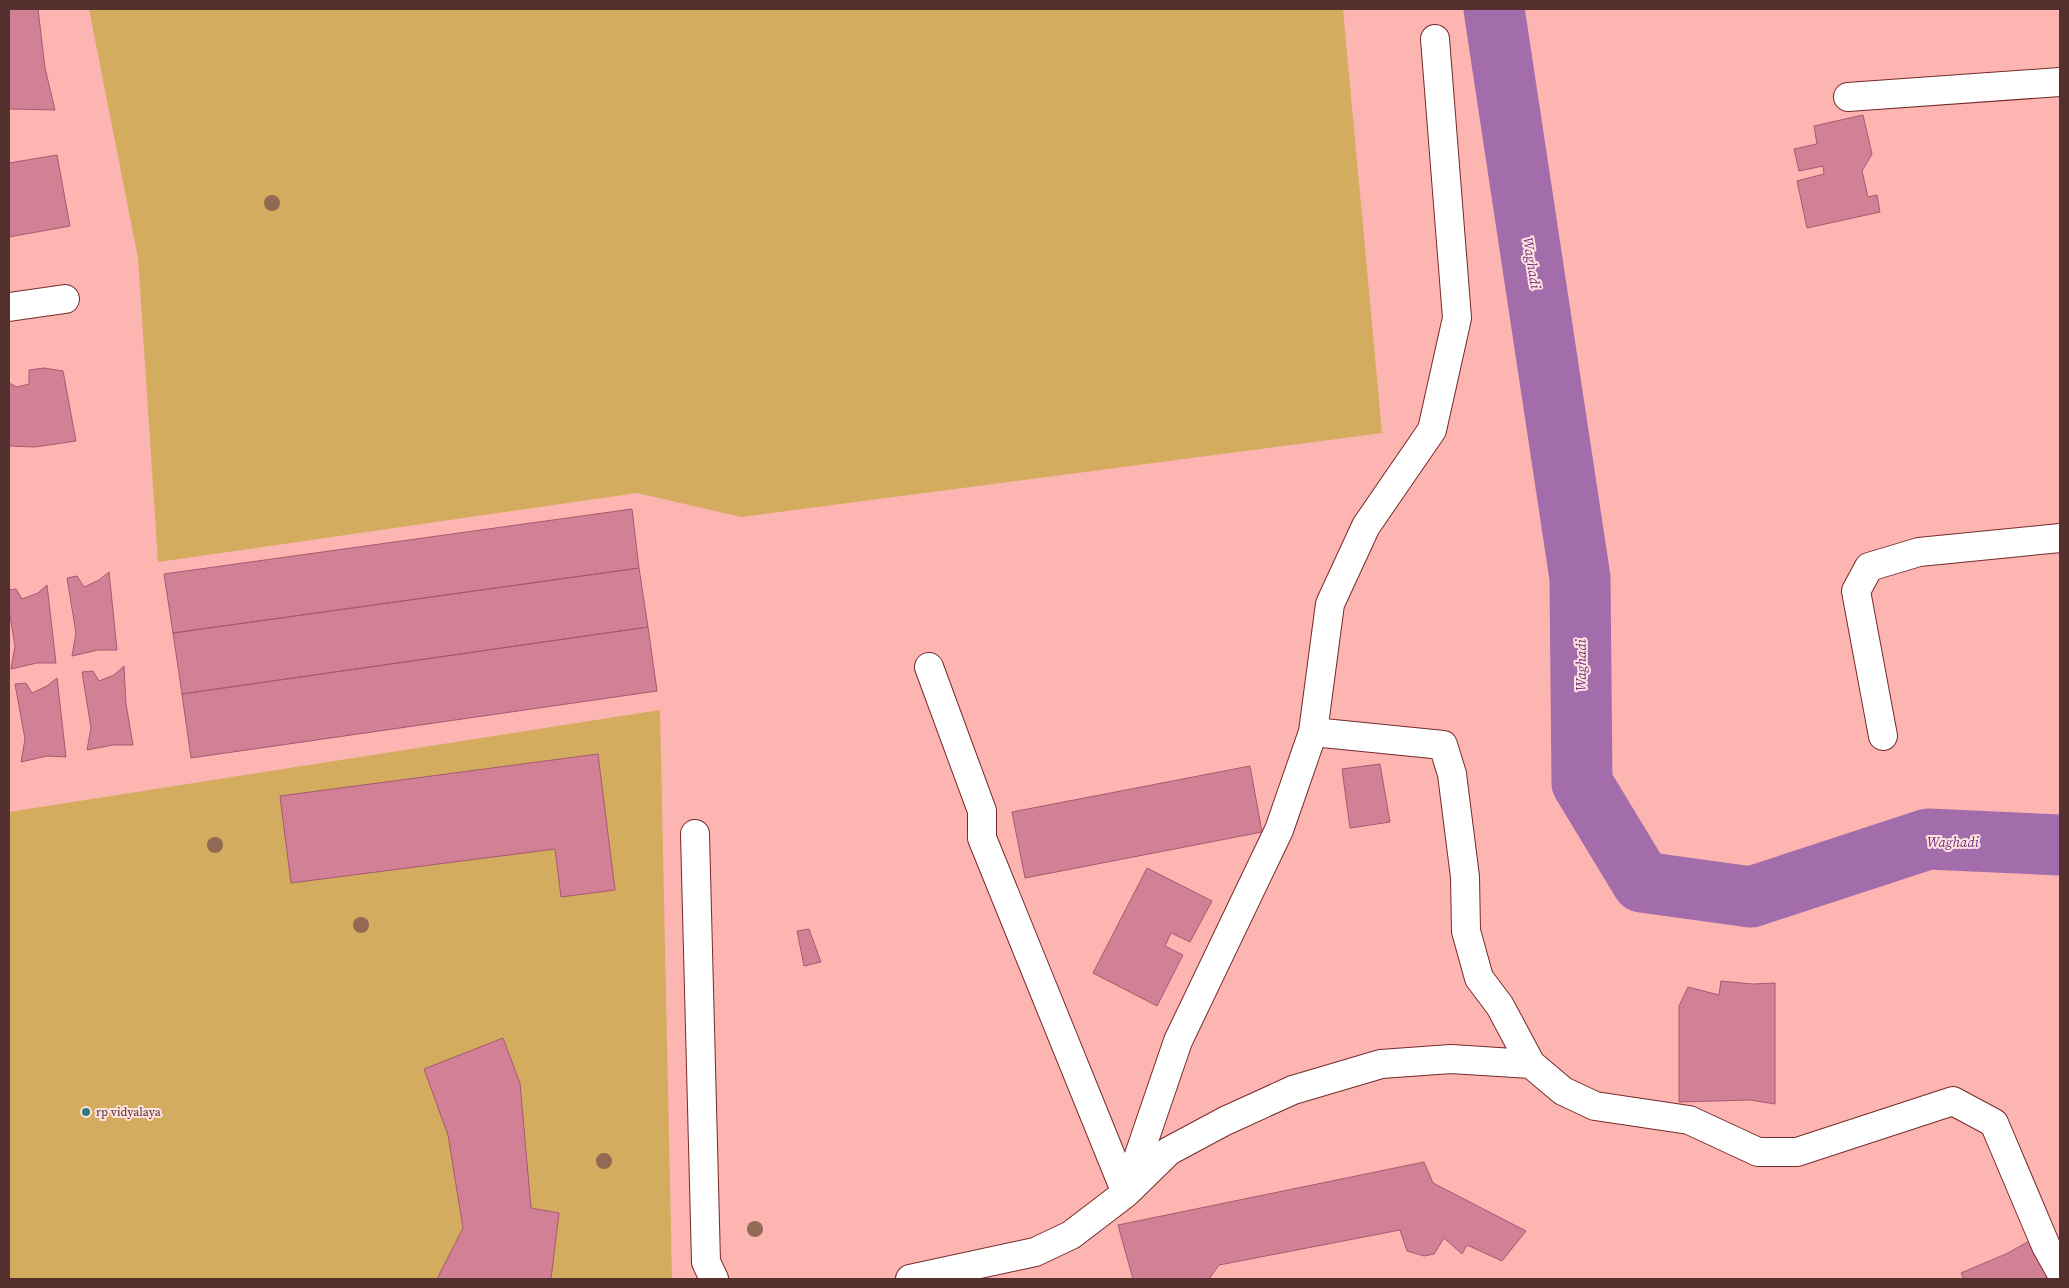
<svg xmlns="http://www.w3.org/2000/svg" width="2069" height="1288" font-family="'Source Serif 4',serif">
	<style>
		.green { fill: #d3ac5f }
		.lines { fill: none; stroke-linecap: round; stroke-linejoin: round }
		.river { stroke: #a36caa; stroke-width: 61 }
		.building { fill: #d28096; stroke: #a75970 }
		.minor-casing { stroke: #762b2c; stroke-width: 30 }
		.minor { stroke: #fff; stroke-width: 28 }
		.tree { fill: #926953 }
		.poi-dot { fill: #2f787e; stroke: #ffe3e1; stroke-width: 2 }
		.labels { text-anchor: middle; stroke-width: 4; stroke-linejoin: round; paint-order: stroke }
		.poi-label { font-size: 12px; fill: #54302f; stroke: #ffe3e1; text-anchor: start }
		.water-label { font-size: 14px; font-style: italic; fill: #722e7b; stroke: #ffe3e1 }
	</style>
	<rect width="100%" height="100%" fill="#fcb5b1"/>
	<path class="green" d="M89,9H1343L1382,433L741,517L637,493L158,562L138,258Z
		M660,710L672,1279H9V812Z"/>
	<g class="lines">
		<path class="river" d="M1494,9L1580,578L1582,783L1642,882L1751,897L1928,839L2060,845"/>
	</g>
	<path class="building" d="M9,9H38L45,68L55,110L9,109Z
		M1863,115L1872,154L1862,171L1868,197L1877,195L1880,212L1807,228L1797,181L1824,174L1823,166L1799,171L1794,149L1817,144L1814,126Z
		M57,155L70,226L9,237V163Z
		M44,368L63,371L76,441L35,447L9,446V383L17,387L29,384V370Z
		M632,509L639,568L173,633L164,574Z
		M639,568L648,627L182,694L173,633Z
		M109,572L117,650H98L72,656L76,633L67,578L77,576L84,587L99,580Z
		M47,585L56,663H37L11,669L15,646L9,610V590L16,589L22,599L38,593Z
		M648,627L657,691L191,758L182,694Z
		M124,666L126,704L133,745H113L87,750L91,728L82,672L93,671L99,681L114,675Z
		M57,678L66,757L47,756L21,762L25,739L15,684L26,683L32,693L47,686Z
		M598,754L615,890L561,897L555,849L291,883L280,796Z
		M1380,764L1390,822L1350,828L1342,769Z
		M1250,766L1262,832L1025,878L1012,812Z
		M1147,868L1212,901L1190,942L1171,933L1165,946L1183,955L1157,1006L1093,973Z
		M809,929L821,962L804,966L797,931Z
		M1721,981L1753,984L1775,983V1104L1750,1100L1679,1102V1006L1688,987L1719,995Z
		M503,1038L520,1083L531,1208L559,1213L551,1279H437L463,1228L448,1135L424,1069Z
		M1424,1162L1433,1183L1526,1231L1502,1261L1467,1245L1462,1254L1444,1238L1434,1254L1424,1256L1407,1251L1400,1230L1219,1265L1209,1279H1133L1118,1225Z
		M2031,1240L2055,1279H1964L1961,1273L2008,1253Z"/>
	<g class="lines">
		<g class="minor-casing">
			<path id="minor" d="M1848,97L2060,82
				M9,307L65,299
				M929,667L982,811V838L1126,1193L1169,1151L1225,1121L1293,1090L1381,1064L1451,1059L1531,1064
				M1313,732L1443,745L1452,774L1465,877L1466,931L1479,978L1500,1006L1531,1064L1563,1091L1595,1106L1689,1120L1758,1152H1797L1953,1101L1994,1123L2046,1246L2060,1271
				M1883,736L1856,591L1869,567L1919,552L2060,538
				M695,834L706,1262L714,1279
				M910,1279L1035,1252L1071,1235L1126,1193L1178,1041L1279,830L1313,732L1330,604L1366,526L1432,430L1457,318L1435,39"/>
		</g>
		<use href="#minor" class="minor"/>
	</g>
	<g class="tree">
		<circle cx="272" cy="203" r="8"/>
		<circle cx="215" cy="845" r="8"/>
		<circle cx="361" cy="925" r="8"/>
		<circle cx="604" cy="1161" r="8"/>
		<circle cx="755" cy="1229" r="8"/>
	</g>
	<circle class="poi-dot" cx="86" cy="1112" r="5"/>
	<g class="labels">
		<g class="poi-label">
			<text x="96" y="1116">rp vidyalaya</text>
		</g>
		<g class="water-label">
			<text transform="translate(1532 263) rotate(81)" y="5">Waghadi</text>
			<text transform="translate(1581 665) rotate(-90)" y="5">Waghadi</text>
			<text x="1953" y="847">Waghadi</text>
		</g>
	</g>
	<rect width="2069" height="1288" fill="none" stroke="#54302f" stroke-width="20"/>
</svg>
